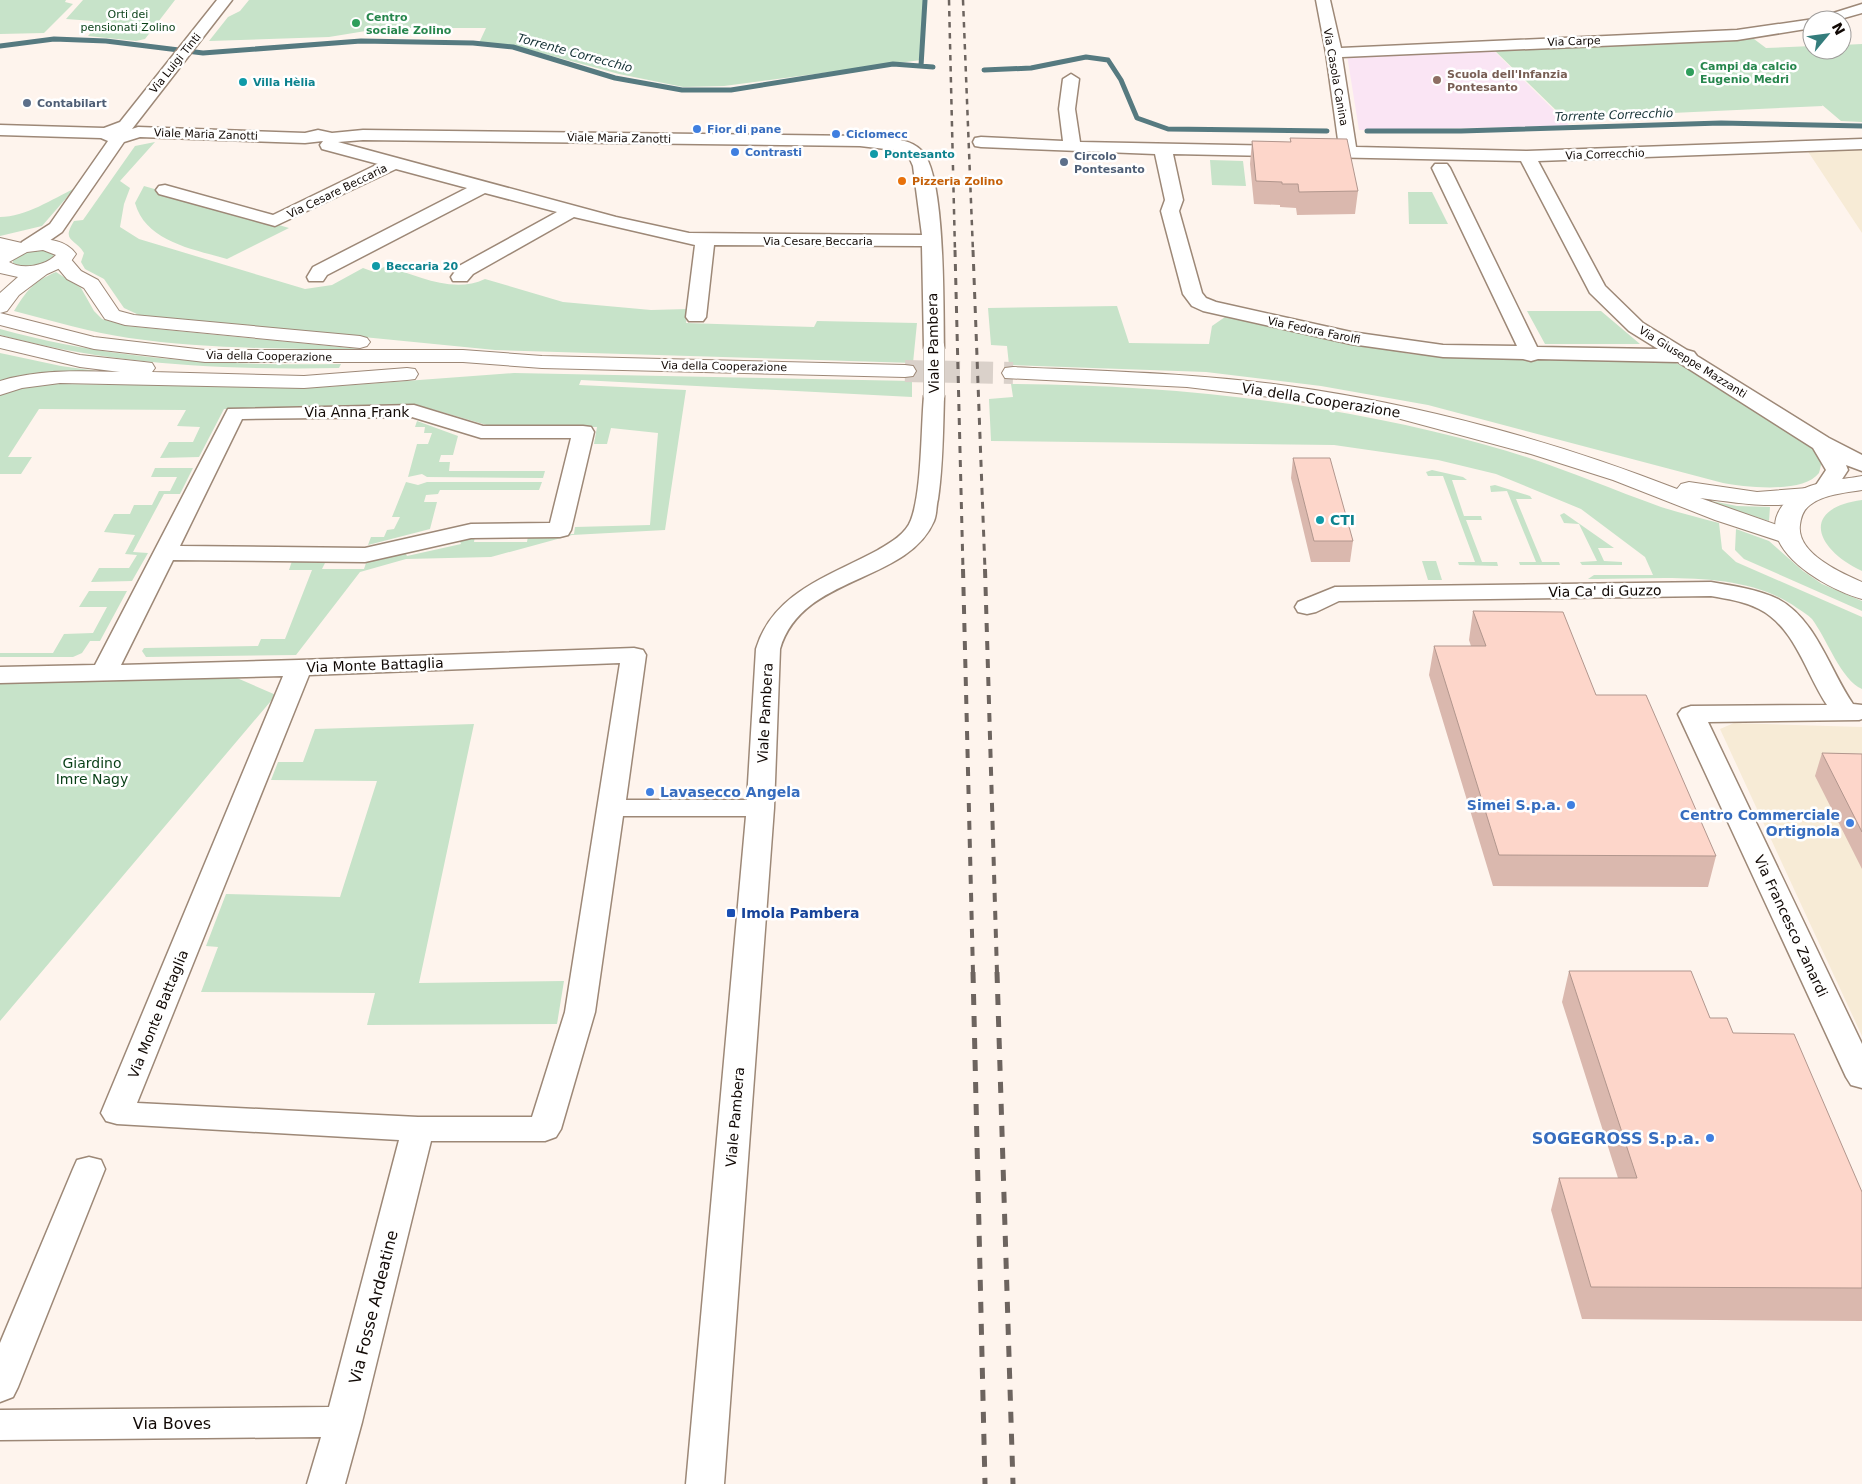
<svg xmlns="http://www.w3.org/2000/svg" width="1862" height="1484" font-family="'DejaVu Sans',sans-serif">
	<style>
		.commercial { fill: #f7ebd6 }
		.education { fill: #fae5f4 }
		.green { fill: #c7e3c9 }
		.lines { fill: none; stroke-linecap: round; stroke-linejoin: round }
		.stream { stroke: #567a80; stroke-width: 5 }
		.highway-tunnel { stroke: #dad1ca; stroke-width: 22; stroke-dasharray: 22 11; stroke-linecap: butt }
		.street-casing { stroke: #9d8877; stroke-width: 3 }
		.secondary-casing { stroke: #9d8877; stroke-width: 2 }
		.highway-casing { stroke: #9d8877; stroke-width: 2 }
		.street { fill: #fff; fill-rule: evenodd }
		.secondary { fill: #fff; fill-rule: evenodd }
		.highway { fill: #fff; fill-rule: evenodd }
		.rail-far3 { stroke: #6d645f; stroke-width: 2.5; stroke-dasharray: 5.5 5.5; stroke-linecap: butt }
		.rail-far2 { stroke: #6d645f; stroke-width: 3; stroke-dasharray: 7 7; stroke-linecap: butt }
		.rail-far1 { stroke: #6d645f; stroke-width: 4; stroke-dasharray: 9 9; stroke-linecap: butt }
		.rail { stroke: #6d645f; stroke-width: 5; stroke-dasharray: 11 11; stroke-linecap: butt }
		.street-bridge-casing { stroke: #9d8877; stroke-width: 22; stroke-linecap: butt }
		.street-bridge { stroke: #fff; stroke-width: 21 }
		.wall { fill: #dab8ae }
		.building { fill: #fdd6ca; stroke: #b1968d }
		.leisure-dot { fill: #2e9e5b; stroke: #fff; stroke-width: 2 }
		.education-dot { fill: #8d6e63; stroke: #fff; stroke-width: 2 }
		.culture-dot { fill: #0f9aa8; stroke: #fff; stroke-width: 2 }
		.service-dot { fill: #5c6f8a; stroke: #fff; stroke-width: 2 }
		.shop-dot { fill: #3f7fe0; stroke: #fff; stroke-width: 2 }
		.food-dot { fill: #e8710a; stroke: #fff; stroke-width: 2 }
		.transit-dot { fill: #1a4fb4; stroke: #fff; stroke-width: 2 }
		.labels { text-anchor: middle; stroke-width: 5; stroke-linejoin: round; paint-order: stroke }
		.far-park-label { font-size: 11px; fill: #083f16; stroke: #fff }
		.far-leisure-label { font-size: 11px; font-weight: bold; fill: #27864d; stroke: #fff; text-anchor: start }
		.far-street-label { font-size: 11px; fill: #110905; stroke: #fff }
		.far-education-label { font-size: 11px; font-weight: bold; fill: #785e54; stroke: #fff; text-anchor: start }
		.far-culture-label { font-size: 11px; font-weight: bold; fill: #0d838f; stroke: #fff; text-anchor: start }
		.far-service-label { font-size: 11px; font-weight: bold; fill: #4e5e75; stroke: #fff; text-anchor: start }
		.far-shop-label { font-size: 11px; font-weight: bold; fill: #366cbe; stroke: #fff; text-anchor: start }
		.far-food-label { font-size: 11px; font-weight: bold; fill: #c56008; stroke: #fff; text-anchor: start }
		.far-water-label { font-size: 12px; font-style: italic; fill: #133034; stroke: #fff }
		.street-label { font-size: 14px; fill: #110905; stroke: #fff }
		.culture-label { font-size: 14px; font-weight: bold; fill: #0d838f; stroke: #fff; text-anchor: start }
		.park-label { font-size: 14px; fill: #083f16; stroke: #fff }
		.shop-label { font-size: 14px; font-weight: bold; fill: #366cbe; stroke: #fff; text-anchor: end }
		.transit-label { font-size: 14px; font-weight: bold; fill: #164399; stroke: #fff; text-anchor: start }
		.near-shop-label { font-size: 16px; font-weight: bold; fill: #366cbe; stroke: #fff; text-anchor: end }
		.near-street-label { font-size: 16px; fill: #110905; stroke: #fff }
	</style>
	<rect width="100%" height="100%" fill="#fef4ed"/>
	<path class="commercial" d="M1862,142V233L1803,144Z
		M1734,723L1862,727V1036L1720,729Z"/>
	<path class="education" d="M1489,46L1570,126L1359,130L1347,55Z"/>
	<path class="green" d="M0,0H66L65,2L73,4L44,33L0,34Z
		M83,0H175L145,39L136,41L88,36L95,28L93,21L66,19Z
		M249,0H923L921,60L724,86L683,87L619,74L515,46L479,43L486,28H384L329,37L209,41L228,17L240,11Z
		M1750,36L1766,48L1812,46V50H1842V45L1862,44V122L1841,121L1821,104L1823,106L1564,118L1492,48Z
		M155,142L120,181L130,188L124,204L120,227L139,239L305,289L332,285L363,268L374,272L386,266C418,276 453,294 485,279L563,302L651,310L688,309L686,323L814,327L817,321L917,323L913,363L495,350L139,315L124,308L104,279L85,269L81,262L84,253C75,238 61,242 74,221L83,220L135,146Z
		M1210,160L1243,161L1246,186L1212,185Z
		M144,186L289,228L227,259C193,249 146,242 135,203Z
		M75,188L42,226L0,236V217C25,217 53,199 75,188Z
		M1408,192H1432L1448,224H1409Z
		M28,251L42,250L52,252L54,257C45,266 25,269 13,263V258Z
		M56,272L81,288L94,311L102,319L127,326L381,351C297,348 212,350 129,338C90,332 52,321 14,311C27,290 33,282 56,272Z
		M1117,306L1129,343L1209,344L1212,326L1225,317L1410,354L1467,358L1673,362L1686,367L1810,445L1822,461C1821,464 1820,470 1819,473C1803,494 1745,487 1723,483L1428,405L1321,386L1206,372L1009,365L1007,346L991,345L988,308Z
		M1527,311H1601L1640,344H1545Z
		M0,329C112,360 225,366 341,364L339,368C225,370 111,365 0,335Z
		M0,353L61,366L104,372L29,374L0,381Z
		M514,373L912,381V397L581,380L579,385L686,390L665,530L572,535L491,557L406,559L360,572L296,655L146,657L142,651L144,648L258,646L261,639H285L312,570H289L292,561H326L322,569H364L367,560L404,550L407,556L461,544L458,537L475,536L474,542H527L528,536L574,534L575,527L650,525L658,433L611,428L607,444H594L597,427L490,426L421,406L224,409L199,457L160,458L169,442H193L200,427L177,426L186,410L39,409L8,457H32L21,474H0V394L22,387L55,384L325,387Z
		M1011,384C1172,385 1331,402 1486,445C1546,461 1602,486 1661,507C1680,513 1700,518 1719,523L1722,549L1736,562L1862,617V689C1841,680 1827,639 1812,619C1808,615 1802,611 1797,608C1742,568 1653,580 1588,579L1594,575H1653L1645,557L1581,509L1496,474L1438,460L1334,445L991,441L989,399L1013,397Z
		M417,421L458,436L453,455H441L439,462H450L449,471H545L543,478L427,477L422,474L408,477L417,444H428L432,433H424L425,427H415Z
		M155,468H193L180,494H164L133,552L148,553L132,581L91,582L99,568H129L137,555L125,554L135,535L104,532L114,514H130L134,505H152L159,491H170L177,477H151Z
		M1432,470L1463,477L1467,480H1452L1464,516H1481L1482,520H1466L1482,562H1497L1498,566L1459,565L1458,562H1475L1443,476H1428L1426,472Z
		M406,482L418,485L427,482H542L539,490H440L438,494L426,495L424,502H437L430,529L368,545L371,537H384L387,530L394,529L400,517H392Z
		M1495,485L1530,496L1532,499H1516L1542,562H1559L1560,565H1520L1519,562H1536L1507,491L1491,492L1490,486Z
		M1691,497L1737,506L1770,507L1769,521Z
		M1862,500V571C1817,550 1798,509 1862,500Z
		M1564,513L1614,548H1598L1604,561L1622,562V565H1582L1580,562L1597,561L1579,524L1564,523L1560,515Z
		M1736,529L1769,541L1803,571L1822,584L1862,601V611L1744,559L1735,550Z
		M1422,561H1436L1442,580H1428Z
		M89,591H127L100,641H90L82,653L73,657H0V653H53L64,634L93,633L107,607H79Z
		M237,678L276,695L0,1021V680Z
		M474,724L419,983L564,981L557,1024L367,1025L375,993L201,992L218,947L206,946L226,894L340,897L377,781L271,780L278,762H303L315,729Z"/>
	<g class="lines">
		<path class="stream" d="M0,46L54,39L106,41L203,53L361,41L473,43L513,47L615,78L682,90H731L893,64L933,67
			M921,66L925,0
			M984,70L1031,68L1086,57L1108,60L1121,80L1137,118L1168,129L1327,131
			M1367,131H1461L1721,123L1862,126"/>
		<path class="highway-tunnel" d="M905,371L1013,373"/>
		<g class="street-casing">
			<path id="street" d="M217,0H232L132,129L138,127L305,133L318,130L332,133L363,130L860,136C878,138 909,136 922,151C946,176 943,310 944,348L941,352L934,354L927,352L924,348L922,246L714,245L706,317L703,321H689L686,317L695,245L574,217L473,274L467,281H453L451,277L459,266L557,212L485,193L327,275L323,281H309L307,277L313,267L467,188L396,169L275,226L159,194L156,190L159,186L165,185L273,215L378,164L322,149L320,145L323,141L305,143L140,137L124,142L62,232L36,250H22L20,246L22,242L50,224L108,141L101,138L0,135V125L104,128L120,122ZM363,140L860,146L894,150L909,157L913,166L922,235L689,233L616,217L338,142Z
				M1316,0H1330L1341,48L1737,30L1814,19L1862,4V13L1837,20H1812V28L1737,40L1342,57L1356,147L1527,151L1862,139V149L1538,161L1605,286L1643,323L1687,350L1694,352L1697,356L1829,438L1862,455V471L1846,465L1848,470L1833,493L1825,495L1817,493L1814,488L1826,470L1813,448L1678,362L1538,359L1531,361L1523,359L1443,357L1351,344L1203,311L1192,306L1183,294L1161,211L1165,200L1155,154L981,147L975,146L973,142L975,138L981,137L1063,141L1059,109L1063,79L1071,74L1079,79L1075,109L1080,142L1339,147L1326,53ZM1173,154L1521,161L1590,293L1629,331L1658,349L1537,347L1450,168L1447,164H1435L1432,168L1517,346L1443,345L1351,332L1216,302L1206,298L1202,293L1179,211L1183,200Z
				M934,390L941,392L944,396C943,430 943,465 938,499C936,506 937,514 934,521C907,584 802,574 780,649L774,808L724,1484H686L746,816H623L595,1012L561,1129L556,1137L545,1141H431L362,1422L345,1484H307L321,1437L0,1440V1410L329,1407L399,1140L117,1124L106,1121L101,1113L283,676L0,683V667L95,665L228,409L414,405L483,426H583L591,427L594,432L571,530L568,535L560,537L471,538L365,562L173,560L121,665L299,660L634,648L643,650L646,655L626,800H747L756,649C773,592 830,576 878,550C890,543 906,534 911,520C922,491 921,429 924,396L927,392ZM412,417L481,438H571L550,523L471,524L365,548L180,546L242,419ZM620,663L565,1012L532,1117H418L137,1103L309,675Z
				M1711,582C1733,586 1757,589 1778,599C1816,619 1830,671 1853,704L1862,705V719L1859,720L1708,722L1862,1044V1088L1851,1085L1846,1077L1678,714L1682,709L1691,706L1827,705C1806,674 1795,627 1759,609C1744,601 1727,599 1711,596L1339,601L1316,612L1307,614L1298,612L1295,607L1298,602L1335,587Z
				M89,1157L101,1160L105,1169L18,1387L13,1397L0,1402V1343L73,1169L77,1160Z"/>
		</g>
		<g class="secondary-casing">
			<path id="secondary" d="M33,239C49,239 66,240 76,254L69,264L47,274L19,295L7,311L0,313V293L18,277L0,273V250ZM43,250L56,255C45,266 22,270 9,262L27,252Z
				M1862,476V490C1845,493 1824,494 1810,505C1803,510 1801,517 1800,525C1796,553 1841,573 1862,582V599C1824,589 1738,539 1793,495C1811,481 1840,480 1862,476Z"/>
		</g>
		<g class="highway-casing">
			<path id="highway" d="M0,238L26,244L29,248L26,252L19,254L0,250Z
				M62,255L69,257L81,271L98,280L119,311L134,315L360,336L367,338L370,342L367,346L360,348L125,325L105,319L84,288L67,279L52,261L55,257Z
				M0,313L94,337L205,350H463L542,356L905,365L913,366L916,371L913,376L905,377L542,368L463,362H205L94,349L0,325Z
				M0,336L80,355L144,362L152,363L155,368L152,372L304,376L407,368L415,369L418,374L415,379L407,380L304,388L60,383L22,388L0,395V381C39,369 79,371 120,372L80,367L0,348Z
				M1013,367C1105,371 1197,373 1288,386C1418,404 1555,441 1677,489L1681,484L1689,482L1757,492L1808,488L1816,490L1820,495L1816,500C1777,510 1739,503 1700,498L1797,532L1800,537L1797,542L1788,544L1715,520L1613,480L1531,454L1382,414L1287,399L1187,387L1005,378L1002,373L1005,368Z"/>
		</g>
		<use href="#street" class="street"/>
		<use href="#secondary" class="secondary"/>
		<use href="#highway" class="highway"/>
		<path class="rail-far3" d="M949,0L955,252
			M963,0L973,252"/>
		<path class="rail-far2" d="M955,250L963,570
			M973,250L985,570"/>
		<path class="rail-far1" d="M963,569L973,973
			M985,569L997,973"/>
		<path class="rail" d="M973,972L985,1484
			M997,972L1013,1484"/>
		<g class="street-bridge-casing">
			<path id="street-bridge" d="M934,348V396"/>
		</g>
		<use href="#street-bridge" class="street-bridge"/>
	</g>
	<path class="wall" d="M1290,138L1358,191L1355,214L1297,215L1296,208L1280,207V205L1254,204L1250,164L1252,141L1290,142Z
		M1293,458L1353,541L1350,562H1311L1291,478Z
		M1473,611L1596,695L1716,856L1708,887L1493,886L1429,675L1434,646H1471L1469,640Z
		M1822,753L1862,754V869L1815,776Z
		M1569,971L1710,1018L1733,1033L1862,1192V1321L1582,1319L1551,1210L1559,1178H1618L1562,1002Z"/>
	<path class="building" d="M1290,138L1347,139L1358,191L1299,192L1298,184H1282V182L1256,181L1252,141L1291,142Z
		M1293,458H1330L1353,541H1314Z
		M1473,611L1563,612L1596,695H1646L1716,856L1499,855L1434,646H1486Z
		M1822,753L1862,754V832Z
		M1569,971H1691L1710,1018H1727L1733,1033L1794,1034L1862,1192V1288L1591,1287L1559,1178H1637Z"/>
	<g class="leisure-dot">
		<circle cx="356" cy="23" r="5"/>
		<circle cx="1690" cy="72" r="5"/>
	</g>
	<circle class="education-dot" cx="1437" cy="80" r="5"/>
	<g class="culture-dot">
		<circle cx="243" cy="82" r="5"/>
		<circle cx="874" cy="154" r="5"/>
		<circle cx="376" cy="266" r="5"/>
		<circle cx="1320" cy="520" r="5"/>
	</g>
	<g class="service-dot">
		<circle cx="27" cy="103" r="5"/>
		<circle cx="1064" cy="162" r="5"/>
	</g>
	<g class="shop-dot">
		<circle cx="697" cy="129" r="5"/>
		<circle cx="836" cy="134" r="5"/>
		<circle cx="735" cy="152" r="5"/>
		<circle cx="650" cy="792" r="5"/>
		<circle cx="1571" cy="805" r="5"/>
		<circle cx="1850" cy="823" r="5"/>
		<circle cx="1710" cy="1138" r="5"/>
	</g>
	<circle class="food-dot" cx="902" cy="181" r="5"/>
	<rect class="transit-dot" x="726" y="908" width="10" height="10" rx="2.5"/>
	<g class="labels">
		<g class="far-park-label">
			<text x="128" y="18">Orti dei<tspan x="128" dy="13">pensionati Zolino</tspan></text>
		</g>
		<g class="far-leisure-label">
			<text x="366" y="21">Centro<tspan x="366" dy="13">sociale Zolino</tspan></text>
			<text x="1700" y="70">Campi da calcio<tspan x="1700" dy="13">Eugenio Medri</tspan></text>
		</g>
		<g class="far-street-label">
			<text transform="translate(1574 41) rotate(-2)" y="4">Via Carpe</text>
			<text transform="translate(175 63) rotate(-51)" y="4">Via Luigi Tinti</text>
			<text transform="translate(1336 77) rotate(80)" y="4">Via Casola Canina</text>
			<text transform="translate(206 134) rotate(2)" y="4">Viale Maria Zanotti</text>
			<text transform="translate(619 138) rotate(1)" y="4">Viale Maria Zanotti</text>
			<text transform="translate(1605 154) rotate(-2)" y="4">Via Correcchio</text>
			<text transform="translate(337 191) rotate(-26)" y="4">Via Cesare Beccaria</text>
			<text x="818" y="245">Via Cesare Beccaria</text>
			<text transform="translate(1314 330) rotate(12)" y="4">Via Fedora Farolfi</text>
			<text transform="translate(269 356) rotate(1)" y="4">Via della Cooperazione</text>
			<text transform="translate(1693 362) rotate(32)" y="4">Via Giuseppe Mazzanti</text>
			<text transform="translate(724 366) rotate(1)" y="4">Via della Cooperazione</text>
		</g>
		<g class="far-education-label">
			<text x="1447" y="78">Scuola dell'Infanzia<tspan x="1447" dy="13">Pontesanto</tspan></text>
		</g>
		<g class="far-culture-label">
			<text x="253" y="86">Villa Hèlia</text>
			<text x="884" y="158">Pontesanto</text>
			<text x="386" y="270">Beccaria 20</text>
		</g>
		<g class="far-service-label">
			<text x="37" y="107">Contabilart</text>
			<text x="1074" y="160">Circolo<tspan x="1074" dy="13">Pontesanto</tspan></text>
		</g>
		<g class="far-shop-label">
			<text x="707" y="133">Fior di pane</text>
			<text x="846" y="138">Ciclomecc</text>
			<text x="745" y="156">Contrasti</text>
		</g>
		<g class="far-food-label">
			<text x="912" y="185">Pizzeria Zolino</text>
		</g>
		<g class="far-water-label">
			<text transform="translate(575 53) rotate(15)" y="4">Torrente Correcchio</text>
			<text transform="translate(1614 115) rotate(-2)" y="4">Torrente Correcchio</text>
		</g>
		<g class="street-label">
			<text transform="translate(933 343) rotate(-91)" y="5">Viale Pambera</text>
			<text transform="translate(1321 400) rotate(9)" y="5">Via della Cooperazione</text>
			<text x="357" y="417">Via Anna Frank</text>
			<text transform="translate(1605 591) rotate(-1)" y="5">Via Ca' di Guzzo</text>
			<text transform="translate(375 665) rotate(-2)" y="5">Via Monte Battaglia</text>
			<text transform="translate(765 713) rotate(-87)" y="5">Viale Pambera</text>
			<text transform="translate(1791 926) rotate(65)" y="5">Via Francesco Zanardi</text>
			<text transform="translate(158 1014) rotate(-68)" y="5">Via Monte Battaglia</text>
			<text transform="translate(735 1117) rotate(-85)" y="5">Viale Pambera</text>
		</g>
		<g class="culture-label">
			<text x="1330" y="525">CTI</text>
		</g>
		<g class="park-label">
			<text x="92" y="768">Giardino<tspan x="92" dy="16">Imre Nagy</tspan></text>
		</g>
		<g class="shop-label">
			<text x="660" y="797" text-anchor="start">Lavasecco Angela</text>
			<text x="1561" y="810">Simei S.p.a.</text>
			<text x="1840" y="820">Centro Commerciale<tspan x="1840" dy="16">Ortignola</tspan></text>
		</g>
		<g class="transit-label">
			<text x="741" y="918">Imola Pambera</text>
		</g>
		<g class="near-shop-label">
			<text x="1700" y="1144">SOGEGROSS S.p.a.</text>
		</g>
		<g class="near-street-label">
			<text transform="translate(373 1307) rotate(-76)" y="6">Via Fosse Ardeatine</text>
			<text x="172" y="1429">Via Boves</text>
		</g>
	</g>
	<g transform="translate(1827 35) rotate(61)"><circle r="24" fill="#ffffff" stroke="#a09d9b"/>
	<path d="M0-4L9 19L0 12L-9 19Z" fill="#347d7c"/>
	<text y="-8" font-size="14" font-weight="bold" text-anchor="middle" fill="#110905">N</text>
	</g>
</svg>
